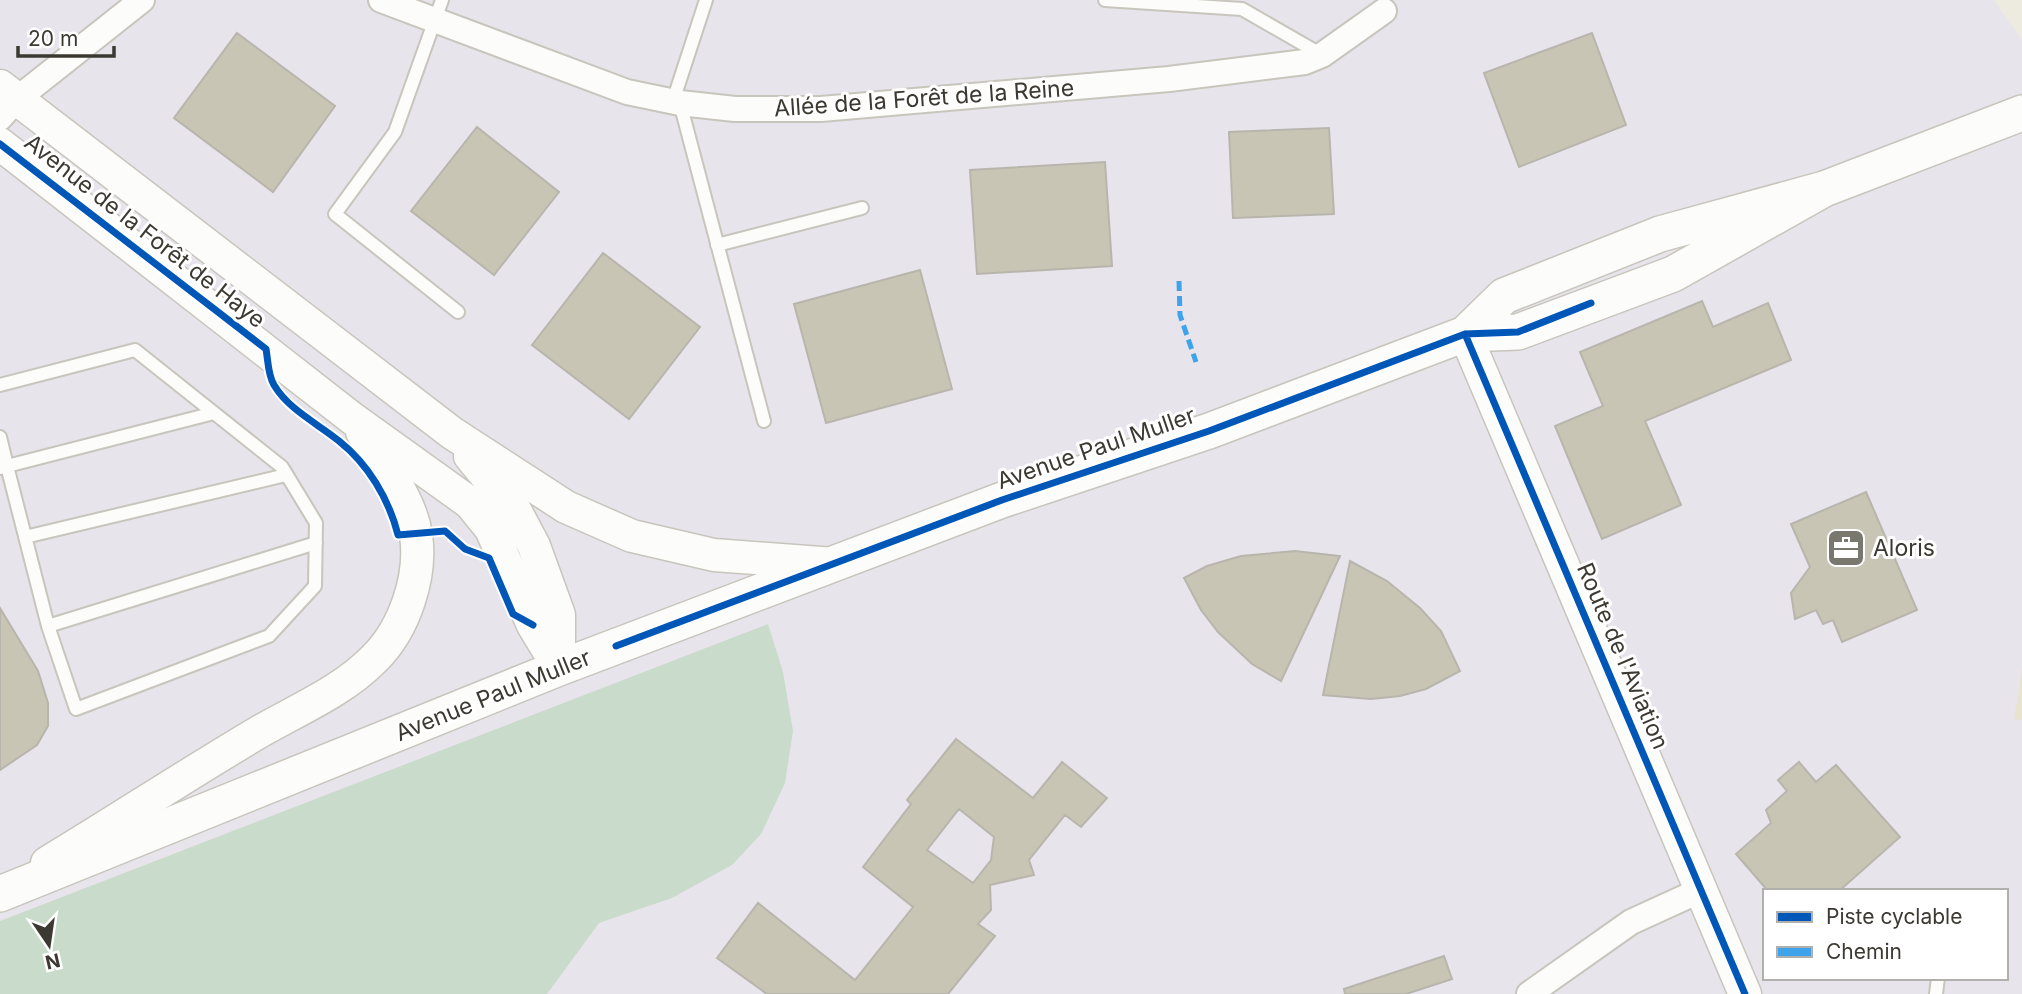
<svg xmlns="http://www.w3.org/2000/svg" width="2022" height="994" font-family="Inter,sans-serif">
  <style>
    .commercial { fill: #e8e4ec; fill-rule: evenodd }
    .built { fill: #e8e3cf }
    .green { fill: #c9dbca }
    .building { fill: #c9c5b5; stroke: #b8b5ac; stroke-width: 2; fill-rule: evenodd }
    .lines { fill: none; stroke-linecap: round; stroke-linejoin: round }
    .service-casing { stroke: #c7c5bc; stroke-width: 16 }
    .minor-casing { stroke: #c7c5bc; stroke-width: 28 }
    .tertiary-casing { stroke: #c7c5bc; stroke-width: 35 }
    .secondary-casing { stroke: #c7c5bc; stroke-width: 38 }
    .service { stroke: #fcfcfa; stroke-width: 12 }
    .minor { stroke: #fcfcfa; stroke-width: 24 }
    .tertiary { stroke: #fcfcfa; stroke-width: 32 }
    .secondary { stroke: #fcfcfa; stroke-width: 35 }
    .quiet { stroke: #3fa3eb; stroke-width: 5; stroke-dasharray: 10 5; stroke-linecap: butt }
    .cycleway-casing { stroke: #fff; stroke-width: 11 }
    .cycleway { stroke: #0057b8; stroke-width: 7 }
    .labels { text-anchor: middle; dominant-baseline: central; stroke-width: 6; stroke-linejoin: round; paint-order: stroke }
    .street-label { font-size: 23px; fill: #3b3931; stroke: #fff }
    .poi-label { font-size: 23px; fill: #3b3931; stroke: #fff; text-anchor: start }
  </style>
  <rect width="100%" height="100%" fill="#edeadf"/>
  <path class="commercial" d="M0 0H1994L2022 40V994H547L599 923 672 898 768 625 0 921ZM1765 891H2006V978H1765Z"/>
  <path class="built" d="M2022 668V720L2014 719Z"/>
  <path class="green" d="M768 624 783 672 793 731 785 783 761 834 732 865 672 898 599 923 547 994H0V921Z"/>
  <path class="building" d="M237 33 335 106 273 192 174 118Z
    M1592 33 1626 125 1519 167 1484 73Z
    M477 127 559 192 494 275 411 211Z
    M1329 128 1334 214 1233 218 1229 132Z
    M1105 162 1112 266 977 274 970 170Z
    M603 253 700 327 629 419 532 345Z
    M920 270 952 389 826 423 794 304Z
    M1702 301 1713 327 1768 303 1791 360 1645 421 1681 505 1602 539 1555 426 1603 406 1580 352Z
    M1866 492 1917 610 1842 642 1833 620 1823 624 1816 610 1795 619 1791 593 1810 567 1791 524Z
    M1295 551 1340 556 1281 681 1252 664 1218 632 1201 610 1184 578 1207 566 1241 556Z
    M1350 561 1387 581 1420 608 1441 631 1460 671 1426 689 1400 696 1371 699 1323 695Z
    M0 608 38 671 48 703V726L37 745 0 770Z
    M956 739 1033 798 1062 762 1107 798 1081 827 1065 815 1029 860 1034 875 990 885 991 910 978 924 995 936 948 994H767L717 958 758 903 855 980 913 907 863 867 911 804 907 800ZM959 809 994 837 991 860 973 883 927 850Z
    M1799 762 1816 782 1836 765 1900 837 1839 891H1768L1736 854 1771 823 1766 810 1787 791 1778 780Z
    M1444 956 1452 979 1406 994H1345L1344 989Z"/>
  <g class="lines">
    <defs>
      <path id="service" d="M442 0 395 132 335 214 458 312
        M1105 0 1242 9 1322 55
        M673 101 706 0
        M680 103 764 421
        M717 245 862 208
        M0 385 135 350 282 467 316 523 315 586 269 636 76 709 48 626 7 466 0 468
        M0 437 7 466 214 413
        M25 537 286 475
        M48 626 316 543
        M1936 994 1938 978"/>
      <path id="minor" d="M381 0 627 92 680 103 735 109H821L1169 79 1305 62 1322 55 1384 11
        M0 118 17 99 142 0
        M1529 994 1631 922 1701 890"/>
      <path id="tertiary" d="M0 86 452 433 566 507 632 536 714 555 834 564
        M0 144 353 419 470 503 491 529 533 625 559 668
        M1465 334 1745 994
        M470 456 516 512 534 546 559 615V668
        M47 863C118 820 188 774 259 732 299 709 343 691 375 658 405 628 422 576 416 535 411 498 381 463 362 432"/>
      <path id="secondary" d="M1465 334 1504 296 1660 234 1824 189 2022 113
        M0 894 559 668 1002 500 1209 431 1465 334 1518 332 1673 274 1824 189"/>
    </defs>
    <use href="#service" class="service-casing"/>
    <use href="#minor" class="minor-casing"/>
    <use href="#tertiary" class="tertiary-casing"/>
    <use href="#secondary" class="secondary-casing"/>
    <use href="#service" class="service"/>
    <use href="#minor" class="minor"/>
    <use href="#tertiary" class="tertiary"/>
    <use href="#secondary" class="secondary"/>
    <path class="quiet" d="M1179 281 1180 315 1196 362"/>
    <defs>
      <path id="cycleway" d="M0 144 266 349C268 360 268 376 274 385 289 410 317 423 339 441 368 464 389 499 398 535L445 531 465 549 489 558 513 614 533 625
        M1465 334 1745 994
        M616 646 1002 500 1209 431 1465 334 1518 332 1591 303"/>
    </defs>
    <use href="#cycleway" class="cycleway-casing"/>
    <use href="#cycleway" class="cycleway"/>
  </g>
  <defs>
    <symbol id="office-square" viewBox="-11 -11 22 22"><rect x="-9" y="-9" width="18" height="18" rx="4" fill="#79776e" stroke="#fff"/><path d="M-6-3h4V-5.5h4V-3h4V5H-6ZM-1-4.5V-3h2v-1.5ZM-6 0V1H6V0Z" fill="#fff"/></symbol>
  </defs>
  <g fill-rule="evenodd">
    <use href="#office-square" x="1824" y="526" width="44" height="44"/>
  </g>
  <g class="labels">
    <g class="street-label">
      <text transform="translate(924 98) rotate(-4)">Allée de la Forêt de la Reine</text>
      <text transform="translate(145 231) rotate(38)">Avenue de la Forêt de Haye</text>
      <text transform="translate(1096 448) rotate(-19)">Avenue Paul Muller</text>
      <text transform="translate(1623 656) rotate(67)">Route de l'Aviation</text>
      <text transform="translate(493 695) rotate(-22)">Avenue Paul Muller</text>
    </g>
    <g class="poi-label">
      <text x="1873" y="548">Aloris</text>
    </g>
  </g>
  <rect x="1763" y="889" width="245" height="91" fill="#ffffff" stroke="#b1b0ad" stroke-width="2"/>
  <rect x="1777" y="912" width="35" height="10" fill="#0057b8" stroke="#b1b0ad" stroke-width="2"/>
  <text x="1826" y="924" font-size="21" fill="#3b3931">Piste cyclable</text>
  <rect x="1777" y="947" width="35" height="10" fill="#3fa3eb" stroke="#b1b0ad" stroke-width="2"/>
  <text x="1826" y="959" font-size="21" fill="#3b3931">Chemin</text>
  <g transform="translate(49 945) rotate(167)" stroke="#ffffff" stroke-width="5" paint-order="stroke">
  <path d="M0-5L12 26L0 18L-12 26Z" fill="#3b3931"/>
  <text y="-10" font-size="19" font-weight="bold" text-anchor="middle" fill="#3b3931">N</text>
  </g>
  <path d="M18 46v10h96v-10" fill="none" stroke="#3b3931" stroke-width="3.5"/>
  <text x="28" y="46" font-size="21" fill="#3b3931" stroke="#ffffff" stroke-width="5" paint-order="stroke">20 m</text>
</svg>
